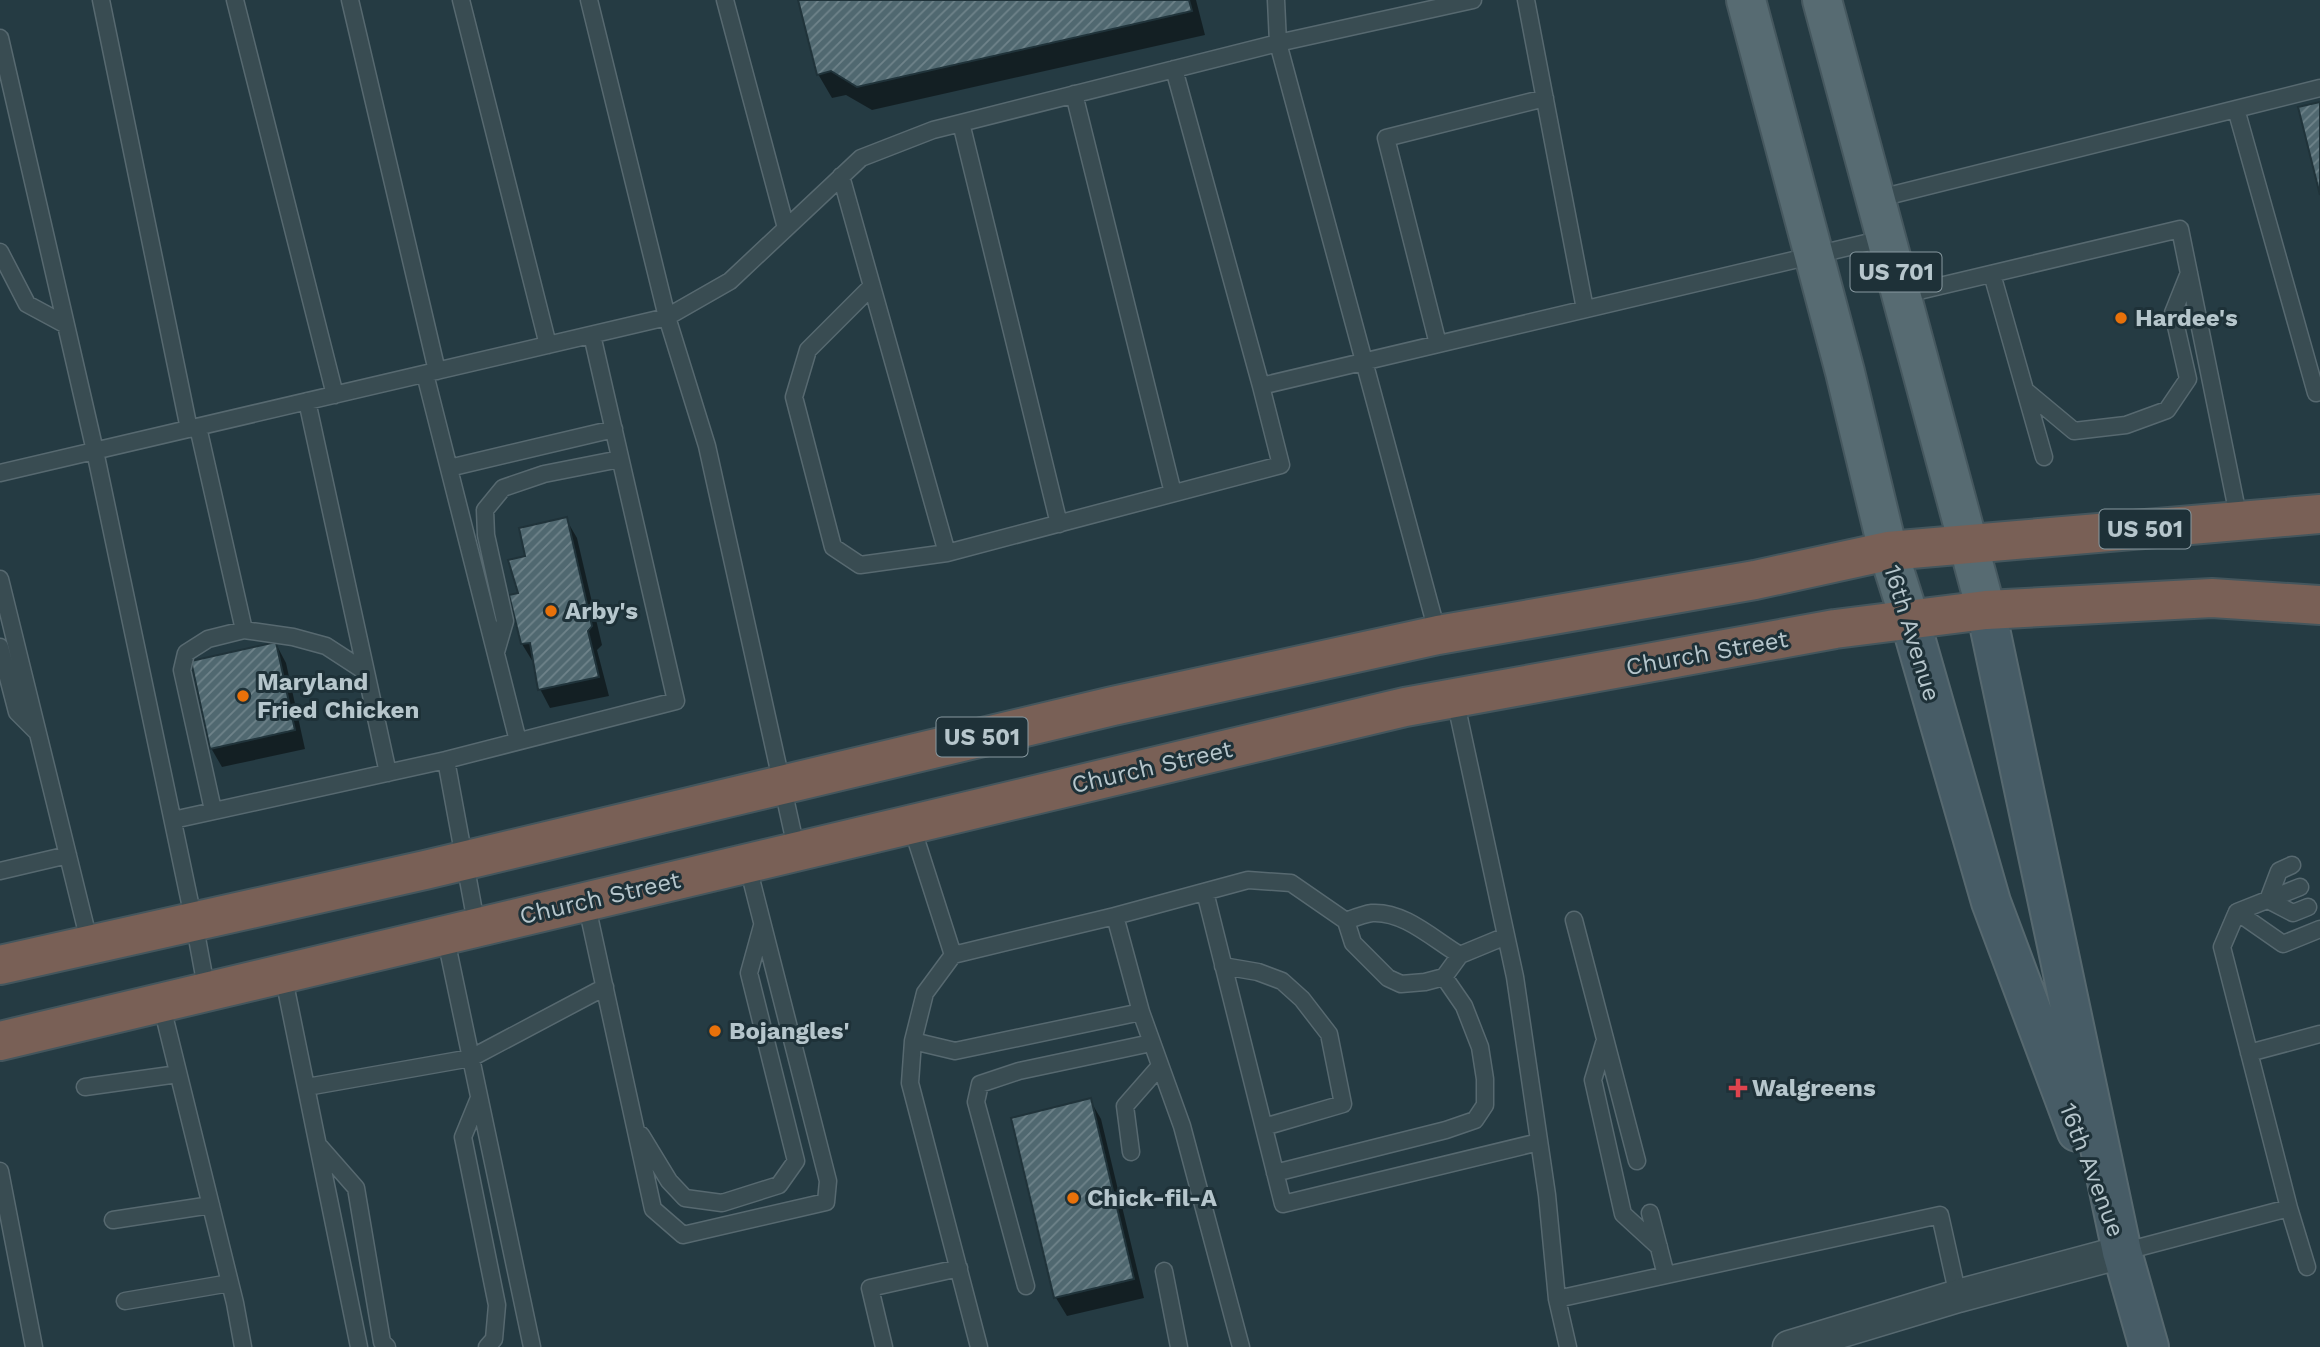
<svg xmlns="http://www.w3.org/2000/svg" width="2320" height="1347" font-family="'Work Sans',sans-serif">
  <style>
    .shadow { fill: #0007 }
    .building { fill: url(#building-hatch); stroke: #20333a; stroke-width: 2 }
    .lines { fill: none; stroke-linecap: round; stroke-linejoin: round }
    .lane-casing { stroke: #576970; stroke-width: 19 }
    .street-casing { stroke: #576970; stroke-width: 35 }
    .secondary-casing { stroke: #576970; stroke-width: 42 }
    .primary-casing { stroke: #46585f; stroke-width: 42 }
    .highway-casing { stroke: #44565d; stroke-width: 42 }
    .lane { stroke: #394c52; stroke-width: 16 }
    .street { stroke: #394c52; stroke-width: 32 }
    .secondary { stroke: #475c66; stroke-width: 38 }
    .primary { stroke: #576b72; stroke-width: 38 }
    .highway { stroke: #796056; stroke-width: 38 }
    .food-dot { fill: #e8710a; stroke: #1e3138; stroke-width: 2.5 }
    .health-dot { fill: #e0444e; stroke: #1e3138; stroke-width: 2.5 }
    .labels { text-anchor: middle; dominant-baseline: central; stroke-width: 6; stroke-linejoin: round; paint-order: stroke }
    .shield { fill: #1e3138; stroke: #8899a0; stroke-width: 2 }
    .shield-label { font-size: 23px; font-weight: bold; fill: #b6c6cc }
    .poi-label { font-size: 24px; font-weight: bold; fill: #b6c6cc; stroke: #1e3138; text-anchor: start }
    .street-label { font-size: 24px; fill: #b6c6cc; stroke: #1e3138 }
  </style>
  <defs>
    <pattern id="building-hatch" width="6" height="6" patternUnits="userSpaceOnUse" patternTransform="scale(1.75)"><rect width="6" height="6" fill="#506870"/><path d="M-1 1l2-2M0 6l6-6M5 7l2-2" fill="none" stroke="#6f838a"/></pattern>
  </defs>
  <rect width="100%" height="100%" fill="#253b43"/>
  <path class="shadow" d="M800 0H1196L1205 35 872 110 846 95 832 98 818 74Z
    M566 519 577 538 602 645 597 650 609 696 550 708 540 689 535 662H533L522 644 520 595 527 557Z
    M276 644 286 663 305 749 222 767 211 748Z
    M1090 1100 1101 1119 1144 1298 1067 1316 1056 1298 1013 1119Z"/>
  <path class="building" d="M798 0H1189L1192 11 857 87 831 71 817 75Z
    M2320 102V195L2298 107Z
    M567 517 592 626 588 631 599 677 538 690 530 643 521 644 509 595 518 593 508 560 525 556 519 528Z
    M276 642 295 730 210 749 191 661Z
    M1091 1098 1134 1279 1054 1298 1011 1118Z"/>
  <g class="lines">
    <defs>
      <path id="lane" d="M101 0 189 429
        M235 0 335 395
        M350 0 437 371
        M461 0 548 345
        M589 0 667 317 707 446 797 852
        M725 0 786 228
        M1276 0 1278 43 1438 635
        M1526 0 1585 309
        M0 38 95 451 194 922 207 992
        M1174 69 1261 386
        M1074 94 1173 493
        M2236 109 2320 88
        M961 123 1059 524
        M841 176 947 553 1281 465 1261 386 1887 238
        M1876 199 2236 109 2316 393 2320 392
        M0 252 27 304 66 325
        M1992 274 2044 457
        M872 286 808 350 794 397 833 547 860 565 947 553
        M1902 295 2180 229 2239 520
        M1438 344 1386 138 1545 98
        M425 374 518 741
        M2026 391 2074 431 2126 425 2167 410 2188 379 2173 313 2189 273
        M307 401 388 773
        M198 427 244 630
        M449 468 614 429
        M0 473 667 317 730 281 861 158 933 130 961 123 1278 43 1473 0
        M0 579 90 945
        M0 647 17 712 36 731
        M496 652 505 621 486 535 485 510 503 488 544 474 620 459
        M1455 699 1515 977 1547 1195 1557 1299 1568 1347
        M446 760 676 701 592 335
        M213 810 182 670 186 653 208 639 244 630 293 637 326 646 366 672
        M173 820 446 760 477 928
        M911 824 953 955 925 993 913 1041 910 1083 979 1347
        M2292 865 2279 871 2268 900 2293 913 2308 907
        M0 871 68 855
        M1205 892 1283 1204 1539 1142
        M586 902 653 1209 683 1235 826 1202 828 1181 747 863
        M2237 912 2283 944 2320 929
        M1115 916 1141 1012 1182 1126 1241 1347
        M1574 920 1637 1161
        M445 935 532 1347
        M953 955 1115 916 1248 880 1291 883 1346 921 1353 943 1388 978 1401 984 1425 982 1444 977 1460 955C1434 940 1405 911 1372 913 1364 914 1354 918 1346 921
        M1460 955 1506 936
        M1223 966 1258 972 1282 981 1302 999 1329 1034 1343 1104 1264 1127
        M283 974 359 1347
        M161 1003 235 1303 243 1347
        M1605 1040 1593 1080 1623 1214 1659 1247
        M913 1041 955 1051 1141 1012
        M2249 1053 2320 1034
        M85 1087 178 1074
        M307 1087 471 1058 605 987
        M479 1098 463 1137 497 1305 494 1339 487 1347
        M641 1135 669 1181 685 1198 722 1203 779 1185 796 1161 749 973 762 926
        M320 1147 356 1188 382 1342 387 1347
        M1131 1152 1125 1106 1160 1066
        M0 1171 34 1347
        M1275 1173 1446 1130 1475 1120 1485 1105V1079L1480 1047 1464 1006 1444 977
        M2289 1208 2307 1267
        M1650 1213 1666 1275
        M113 1220 211 1205
        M2122 1252 2289 1208 2222 947 2237 912 2300 887
        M1164 1271 1179 1347
        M1026 1286 976 1102 980 1084 1019 1071 1151 1043
        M1557 1299 1940 1215 1958 1296
        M125 1301 230 1283
        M884 1347 870 1288 959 1268"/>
      <path id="street" d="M1789 1347 1958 1296 2122 1252"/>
      <path id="secondary" d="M1986 610 2122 1252 2149 1347
        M1910 620 1991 902 2077 1132"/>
      <path id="primary" d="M1746 0 1845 372 1888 551 1910 620
        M1822 0 1986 610"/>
      <path id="highway" d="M0 965 425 870 1113 706 1438 635 1755 580 1888 551 2320 514
        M0 1041 1405 707 1835 629 1986 610 2212 598 2320 605"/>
    </defs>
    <use href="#lane" class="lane-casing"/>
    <use href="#street" class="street-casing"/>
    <use href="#secondary" class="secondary-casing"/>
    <use href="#primary" class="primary-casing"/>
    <use href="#highway" class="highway-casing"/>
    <use href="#lane" class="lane"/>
    <use href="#street" class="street"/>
    <use href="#secondary" class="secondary"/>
    <use href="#primary" class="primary"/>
    <use href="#highway" class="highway"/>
  </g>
  <g class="food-dot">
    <circle cx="2121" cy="318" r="7"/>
    <circle cx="551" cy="611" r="7"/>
    <circle cx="243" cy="696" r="7"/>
    <circle cx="715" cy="1031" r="7"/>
    <circle cx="1073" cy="1198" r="7"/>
  </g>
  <path class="health-dot" d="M1734.5 1077.5h7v7h7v7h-7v7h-7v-7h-7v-7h7z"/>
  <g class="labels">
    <g class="shield">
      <rect x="1850.5" y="252.5" width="91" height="39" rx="5"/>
      <rect x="2099.5" y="509.5" width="91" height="39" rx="5"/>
      <rect x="936.5" y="717.5" width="91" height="39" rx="5"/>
    </g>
    <g class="shield-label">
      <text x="1896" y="272">US 701</text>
      <text x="2145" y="529">US 501</text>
      <text x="982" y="737">US 501</text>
    </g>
    <g class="poi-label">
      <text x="2135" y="318">Hardee's</text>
      <text x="565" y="611">Arby's</text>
      <text x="257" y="682">Maryland<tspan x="257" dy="28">Fried Chicken</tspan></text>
      <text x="729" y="1031">Bojangles'</text>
      <text x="1752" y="1088">Walgreens</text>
      <text x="1087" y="1198">Chick-fil-A</text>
    </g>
    <g class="street-label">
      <text transform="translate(1912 633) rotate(73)">16th Avenue</text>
      <text transform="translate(1707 653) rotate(-10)">Church Street</text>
      <text transform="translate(1152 767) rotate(-13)">Church Street</text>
      <text transform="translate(600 898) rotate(-13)">Church Street</text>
      <text transform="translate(2092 1170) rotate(69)">16th Avenue</text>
    </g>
  </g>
</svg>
